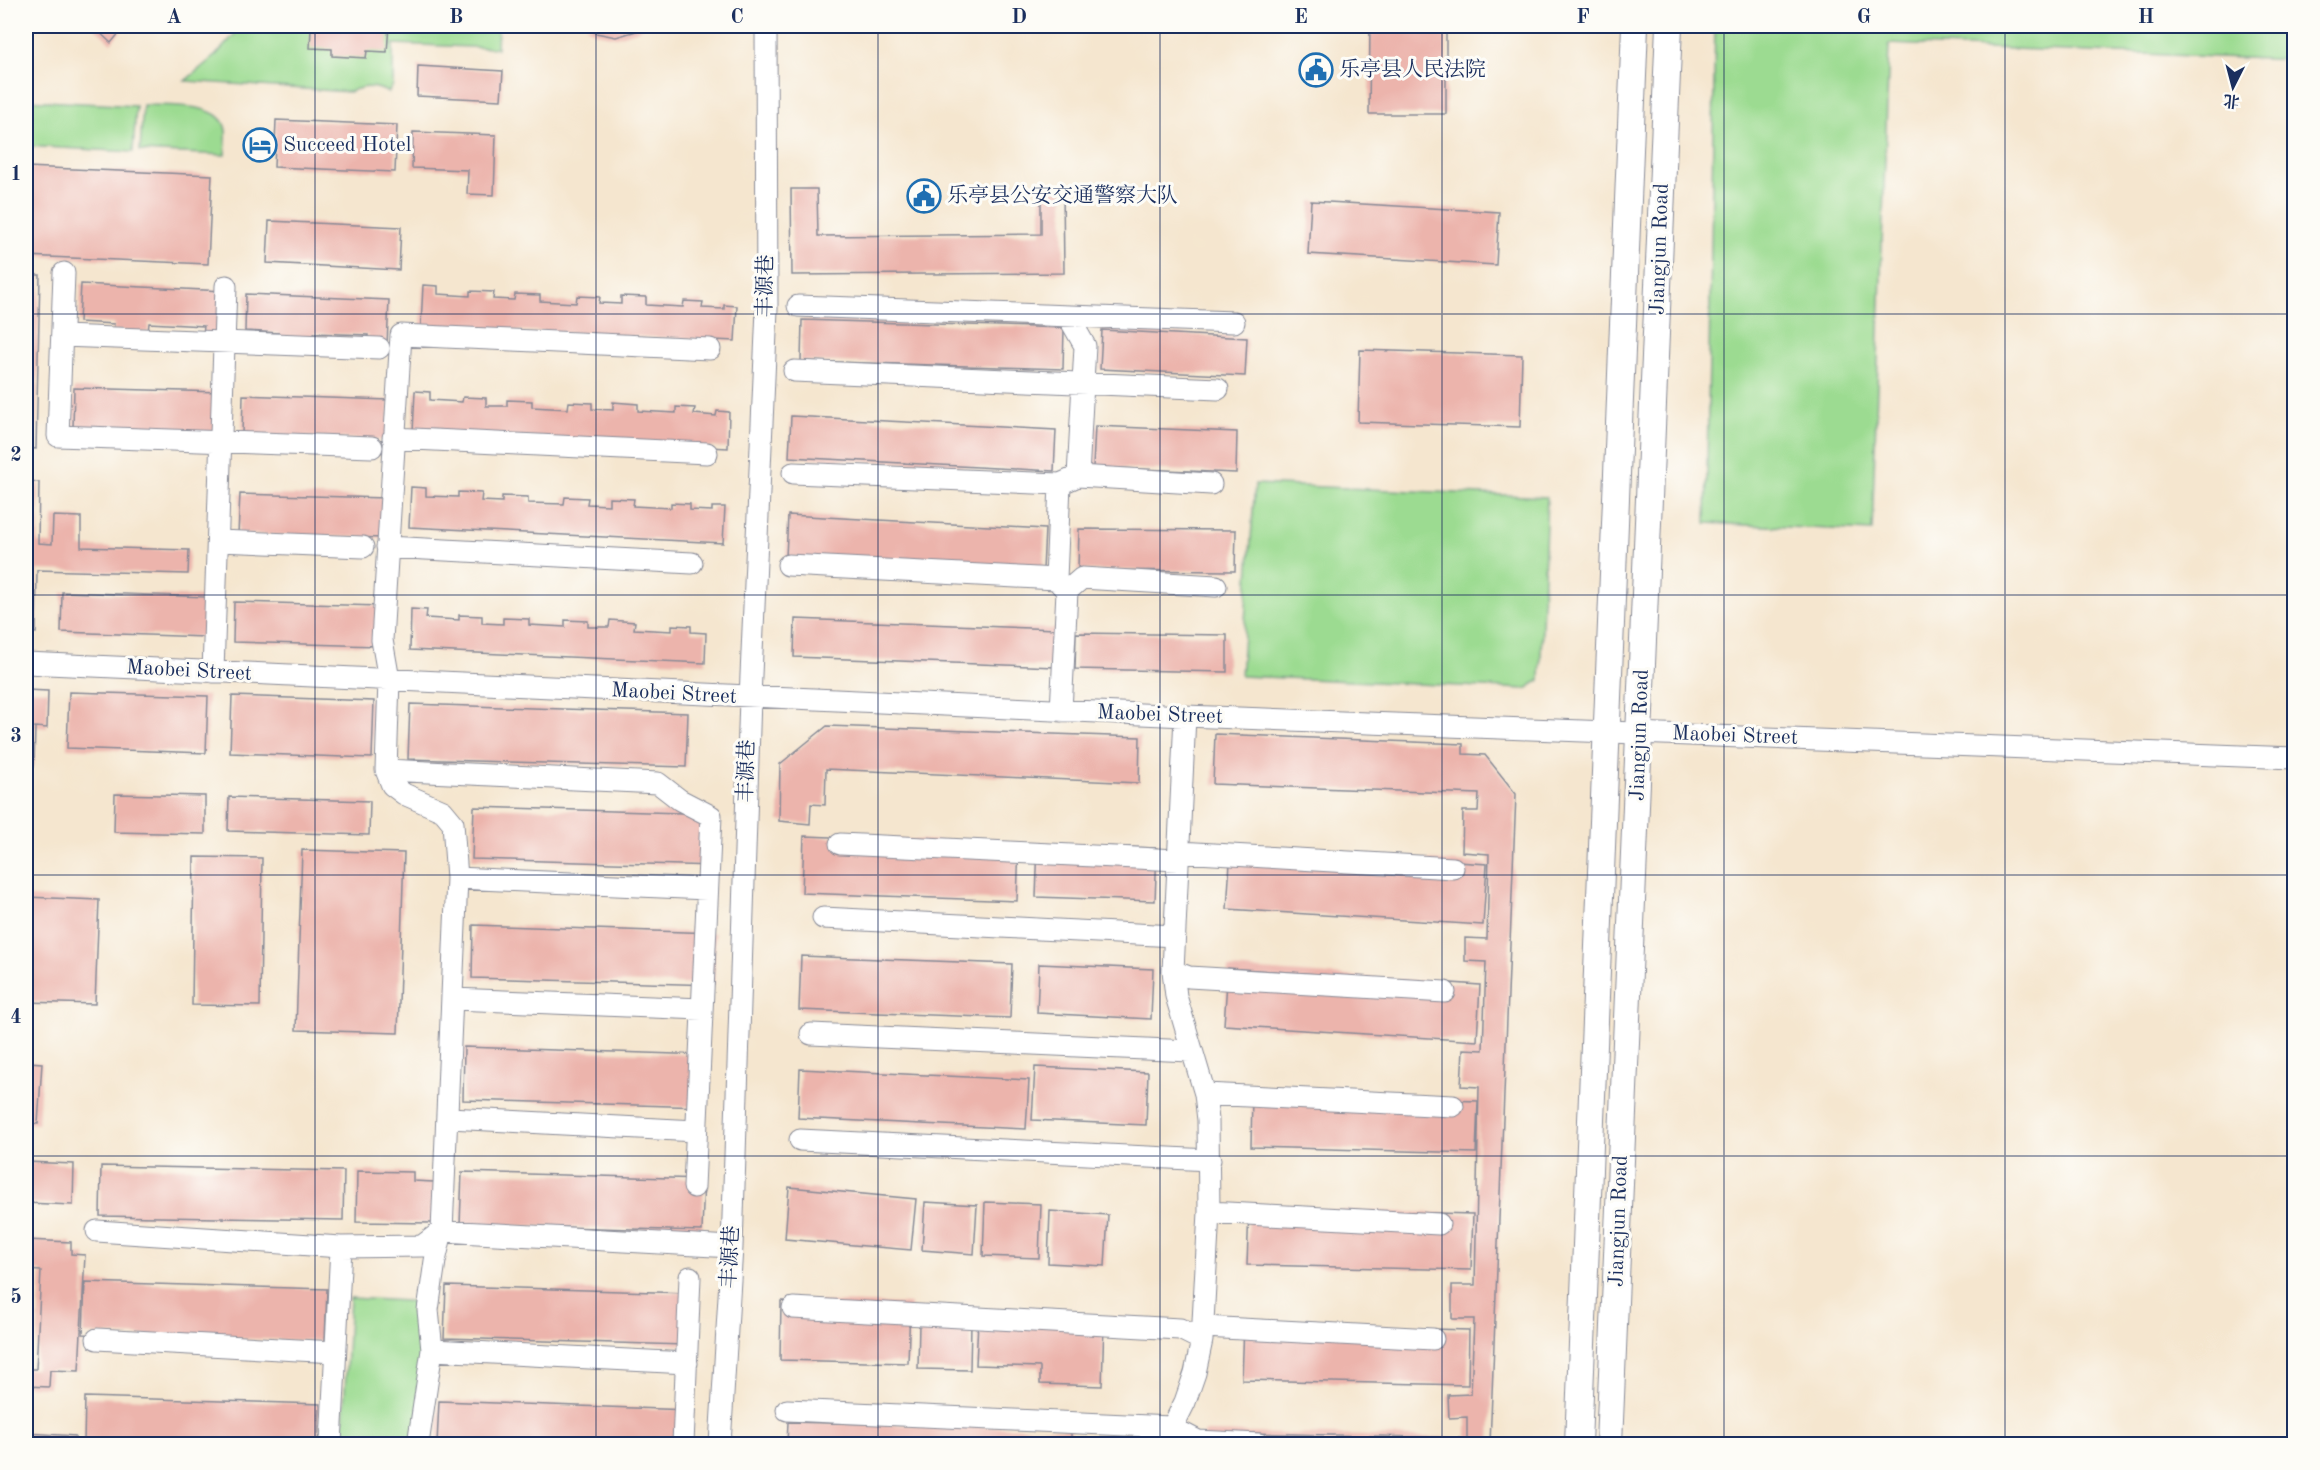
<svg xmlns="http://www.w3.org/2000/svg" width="2320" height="1470" font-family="'Old Standard TT','Noto Serif SC',serif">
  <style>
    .green { fill: #9cdb91; stroke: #5c8578; stroke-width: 1.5 }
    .building { fill: #ecb4ac }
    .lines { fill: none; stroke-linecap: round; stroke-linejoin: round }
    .minor-casing { stroke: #888a96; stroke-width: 23 }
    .major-casing { stroke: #888a96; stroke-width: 28 }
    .minor { stroke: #fff; stroke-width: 21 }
    .major { stroke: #fff; stroke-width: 26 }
    .grid { fill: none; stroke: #1b2f5e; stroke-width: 1.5; stroke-opacity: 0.55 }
    .labels { text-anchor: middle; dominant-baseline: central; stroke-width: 6; stroke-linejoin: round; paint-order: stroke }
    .poi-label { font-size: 21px; fill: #1b2f5e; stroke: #fdfcf7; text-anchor: start }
    .street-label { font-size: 21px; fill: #1b2f5e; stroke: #fdfcf7 }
    .neatline { fill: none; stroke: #1b2f5e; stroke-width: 2 }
    .grid-label { font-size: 20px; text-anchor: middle; font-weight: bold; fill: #1b2f5e }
  </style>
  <rect width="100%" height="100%" fill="#fdfcf7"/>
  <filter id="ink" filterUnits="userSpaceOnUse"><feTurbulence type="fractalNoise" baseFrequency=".0167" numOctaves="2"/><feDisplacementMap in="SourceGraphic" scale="12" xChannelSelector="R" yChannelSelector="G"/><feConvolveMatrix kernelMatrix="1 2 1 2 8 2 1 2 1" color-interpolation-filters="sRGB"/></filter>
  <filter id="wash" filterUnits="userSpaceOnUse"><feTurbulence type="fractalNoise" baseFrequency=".008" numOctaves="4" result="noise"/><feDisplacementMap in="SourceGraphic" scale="24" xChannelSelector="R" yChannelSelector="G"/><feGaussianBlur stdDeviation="1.35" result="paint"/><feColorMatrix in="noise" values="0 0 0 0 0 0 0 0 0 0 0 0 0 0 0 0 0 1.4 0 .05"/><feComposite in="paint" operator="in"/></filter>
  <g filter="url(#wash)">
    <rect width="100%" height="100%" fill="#f5e6cf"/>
    <path class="green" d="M242 26H498L497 48 393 44V85L388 93C377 85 361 86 350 92L185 81 216 55Z
      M1715 26H2294V60L1889 44 1872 531 1706 523Z
      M26 100 136 106 133 152 26 146Z
      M143 105C166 106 223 101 226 131 227 139 225 148 225 155L140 151Z
      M1255 484 1547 497 1540 680 1526 689 1241 676Z
      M350 1298 425 1302 418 1444H342Z"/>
    <g id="blocks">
      <path class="building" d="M93 26H125L111 43Z
        M315 26H389L387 52 367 51 366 58 332 56V49L310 48 311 29 315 30Z
        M585 26H644L636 31 616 37 596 33Z
        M1370 26H1446V114H1369Z
        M418 66 503 71 501 100 417 96Z
        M276 120 397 125 395 172 274 167Z
        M413 132 496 135 494 195 467 194 468 170 412 168Z
        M26 167 212 175 208 264 26 256Z
        M791 189H817L818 236 1041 234V189H1063L1064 273 792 275Z
        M1311 201 1499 212 1496 265 1308 254Z
        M269 221 401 227 399 270 267 263Z
        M26 275H40L36 449 26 448Z
        M81 284 224 291 222 335H203L204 326 149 323 148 332 113 331 114 324 79 322Z
        M423 285 438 286V294L470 296V291L494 292 493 299 514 300 515 294 540 295V301L576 303 577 296 600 297 599 303 621 304V296L646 297V305L683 307 684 301 703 302 702 308 724 309V305L737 306 735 341 421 326Z
        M246 294 389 300 387 345 368 344V335L314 333 313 341 279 340V333L245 331Z
        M802 320 1064 328 1063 369 801 361Z
        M1102 330 1247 338 1245 376 1100 369Z
        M1360 350 1522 355 1520 427 1358 422Z
        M74 388 220 392 219 433 73 428Z
        M415 391 430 392V400L462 402 463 397 486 398V406H507V400L532 401V407L568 409 569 402 592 403V409L613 410V402L638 404V411L676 413V407L695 408 694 414 716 416 717 411 729 412 728 448 413 432Z
        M243 395 389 400 388 440 242 435Z
        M791 416 1056 430 1054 471 789 457Z
        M1095 426 1237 432 1236 473 1093 467Z
        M26 481 39 482 38 543 52 544 53 516 81 517V547L189 550 188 574 37 570 36 633 26 632Z
        M411 487 426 488V496L458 497V492L482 493 481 501 502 502V496L528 497V503L564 504 565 497 588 498 587 504 609 505V498L634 499 633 506 671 508V503L690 504V510L712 511V507H725L723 543 409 527Z
        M240 494 385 498 384 538 238 534Z
        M788 515 1045 529 1043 570 786 557Z
        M1079 529 1236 530 1235 571 1078 570Z
        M62 592 208 597 206 637 61 632Z
        M234 602 380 606 379 646 233 642Z
        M411 609 427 610 426 618 459 620V615L482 616V623L503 624V618L529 619V625L565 627V620L588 621V627H609L610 620 635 622 634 629 672 631V625L691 626V632L706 633 705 663 410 650Z
        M795 619 1056 629 1055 667 794 657Z
        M1076 633 1227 635V672L1075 669Z
        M26 690 48 691 47 728 35 727 34 766H26Z
        M69 692 208 696 206 753 67 748Z
        M232 696 374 701 372 758 230 753Z
        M410 704 688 713 686 767 408 759Z
        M827 726 1140 737 1139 783 826 769 825 805 811 804 810 824 779 821 780 764Z
        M1215 734 1463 744V754L1485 755 1516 794 1490 1444H1467V1417L1449 1418 1448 1395 1471 1394 1474 1319H1452V1285H1475L1479 1087 1461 1086 1463 1049 1483 1050 1486 962 1465 961V938L1487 939 1489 854 1462 852 1463 811H1478L1479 794 1213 784Z
        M115 794 205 796V834L114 832Z
        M229 797 370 801 369 835 228 831Z
        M474 807 716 814 715 866 472 859Z
        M804 836 1019 844 1017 901 802 893Z
        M1038 844 1157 848 1155 901 1036 897Z
        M1231 847 1487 864 1483 925 1227 909Z
        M302 850 404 853 398 1033 296 1030Z
        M194 857 262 858 260 1006 192 1005Z
        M26 897 99 900 95 1004 26 1002Z
        M473 925 715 933 714 985 472 978Z
        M801 956 1012 964 1010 1018 799 1010Z
        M1039 964 1153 969 1151 1019 1037 1013Z
        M1228 968 1480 985 1477 1041 1224 1025Z
        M464 1047 706 1055 704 1107 463 1100Z
        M29 1052V1062L42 1063 38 1124 26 1123V1053Z
        M1035 1067 1148 1072 1146 1125 1032 1120Z
        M800 1069 1029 1080 1026 1129 798 1118Z
        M1252 1095 1478 1101 1476 1153 1251 1147Z
        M26 1162 74 1164 73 1205 26 1203Z
        M101 1166 344 1171 343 1220 100 1216Z
        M357 1171 413 1172V1181L434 1182 433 1223 356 1222Z
        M462 1172 704 1179 702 1231 460 1224Z
        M789 1187 916 1199 911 1250 785 1239Z
        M925 1202 977 1205 974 1254 922 1250Z
        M985 1202 1041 1204 1039 1258 983 1256Z
        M1249 1208 1473 1214 1471 1270 1247 1265Z
        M1050 1211 1108 1215 1105 1266 1048 1263Z
        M26 1240 71 1242V1254L85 1255 79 1371 50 1370 49 1387 26 1386V1369H36L41 1271 26 1270Z
        M85 1282 327 1289 325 1341 83 1334Z
        M446 1286 688 1293 686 1345 444 1338Z
        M781 1301 910 1304 908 1363 780 1360Z
        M978 1320 1104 1323 1102 1386 1040 1384V1367L976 1365Z
        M919 1323 971 1324 970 1370 918 1369Z
        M1244 1324 1469 1330 1468 1385 1242 1380Z
        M85 1397 320 1404 318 1444H84Z
        M439 1401 689 1410 687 1444H437Z
        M788 1422 1071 1429V1444H787Z
        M1204 1432 1459 1438 1458 1444H1204Z
        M26 1433 75 1436V1444H26Z
        M1080 1441 1129 1443V1444H1080Z"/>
    </g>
  </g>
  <g filter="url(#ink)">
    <use href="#blocks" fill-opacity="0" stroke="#888a96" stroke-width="1.5"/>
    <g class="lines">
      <defs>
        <path id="minor" d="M64 273 58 436 372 447
          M798 306 1234 322
          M1068 316 1085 346 1078 476 1211 484
          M62 336 379 348
          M794 371 1218 389
          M393 438 707 453
          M793 473 1060 484 1078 476
          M1060 484 1056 579 1067 591 1061 711
          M218 541 363 547
          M387 547 692 563
          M788 565 1056 579
          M1067 591 1082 578 1216 586
          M26 663 1185 716 2294 758
          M213 672 226 286
          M386 770 658 783 680 800 711 816 694 1187
          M840 844 1178 860
          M1179 852 1453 868
          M457 878 707 889
          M823 918 1175 936
          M1173 971 1189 977 1445 992
          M453 999 702 1009
          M811 1034 1190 1051
          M1205 1094 1453 1106
          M449 1118 696 1131
          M800 1140 1210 1160
          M1209 1212 1439 1224
          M97 1231 341 1247
          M793 1308 1180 1329 1202 1340
          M1204 1327 1433 1339
          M97 1339 335 1352
          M432 1350 687 1363
          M787 1410 1171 1427 1198 1441 1259 1444
          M331 1444 341 1247 422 1246 442 1231 732 1247
          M418 1444 432 1350 428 1310 435 1261 442 1231 457 878 453 823 443 811 404 794 392 785 386 770 389 680 382 640 401 335 710 349
          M683 1444 690 1277
          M720 1444 732 1247 750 698 767 309 766 26
          M1164 1444 1185 1402 1195 1373 1202 1340 1209 1212 1208 1120 1205 1094 1176 996 1173 971 1185 716"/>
        <path id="major" d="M1578 1444 1635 26
          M1609 1444 1669 26"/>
      </defs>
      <use href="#minor" class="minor-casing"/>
      <use href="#major" class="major-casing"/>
      <use href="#minor" class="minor"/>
      <use href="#major" class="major"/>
    </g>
  </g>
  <path class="grid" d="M315 26V1444M596 26V1444M878 26V1444M1160 26V1444M1442 26V1444M1724 26V1444M2005 26V1444M26 314H2294M26 595H2294M26 875H2294M26 1156H2294"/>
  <defs>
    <symbol id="civic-ring" viewBox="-11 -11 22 22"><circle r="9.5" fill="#fdfcf7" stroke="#1f6fb2" stroke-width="1.5"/><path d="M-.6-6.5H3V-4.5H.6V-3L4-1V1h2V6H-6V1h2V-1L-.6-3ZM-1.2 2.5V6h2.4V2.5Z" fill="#1f6fb2"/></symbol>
    <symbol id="hotel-ring" viewBox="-11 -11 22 22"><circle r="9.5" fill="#fdfcf7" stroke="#1f6fb2" stroke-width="1.5"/><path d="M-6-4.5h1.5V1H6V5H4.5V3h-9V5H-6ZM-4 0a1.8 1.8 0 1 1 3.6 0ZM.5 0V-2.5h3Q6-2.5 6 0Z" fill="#1f6fb2"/></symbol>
  </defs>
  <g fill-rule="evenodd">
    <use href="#civic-ring" x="1297" y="51" width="38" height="38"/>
    <use href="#hotel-ring" x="241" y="126" width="38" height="38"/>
    <use href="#civic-ring" x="905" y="177" width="38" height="38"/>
  </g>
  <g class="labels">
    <g class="poi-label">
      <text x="1339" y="70">乐亭县人民法院</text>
      <text x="283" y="145">Succeed Hotel</text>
      <text x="947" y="196">乐亭县公安交通警察大队</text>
    </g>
    <g class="street-label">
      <text transform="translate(1660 249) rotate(-88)">Jiangjun Road</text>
      <text transform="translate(766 286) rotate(-89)">丰源巷</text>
      <text transform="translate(189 671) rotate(3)">Maobei Street</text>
      <text transform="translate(674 694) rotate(3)">Maobei Street</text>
      <text transform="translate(1160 715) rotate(2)">Maobei Street</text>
      <text transform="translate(1640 735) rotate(-88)">Jiangjun Road</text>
      <text transform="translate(1735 736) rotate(2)">Maobei Street</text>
      <text transform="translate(747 771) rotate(-88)">丰源巷</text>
      <text transform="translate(1619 1221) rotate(-88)">Jiangjun Road</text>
      <text transform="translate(731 1257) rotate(-87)">丰源巷</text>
    </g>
  </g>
  <rect width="2320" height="1470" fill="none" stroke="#fdfcf7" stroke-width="66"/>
  <g transform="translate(2233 87) rotate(186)" stroke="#fdfcf7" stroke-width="4.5" paint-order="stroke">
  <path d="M0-4.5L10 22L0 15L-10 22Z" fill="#1b2f5e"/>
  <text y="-9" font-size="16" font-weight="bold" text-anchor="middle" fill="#1b2f5e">北</text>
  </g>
  <rect x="33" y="33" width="2254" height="1404" class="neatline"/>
  <g class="grid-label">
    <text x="174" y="23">A</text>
    <text x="456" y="23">B</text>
    <text x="737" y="23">C</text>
    <text x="1019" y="23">D</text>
    <text x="1301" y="23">E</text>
    <text x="1583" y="23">F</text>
    <text x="1864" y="23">G</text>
    <text x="2146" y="23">H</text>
    <text x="16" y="180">1</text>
    <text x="16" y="461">2</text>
    <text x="16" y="742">3</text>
    <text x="16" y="1023">4</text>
    <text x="16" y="1303">5</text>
  </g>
</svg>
